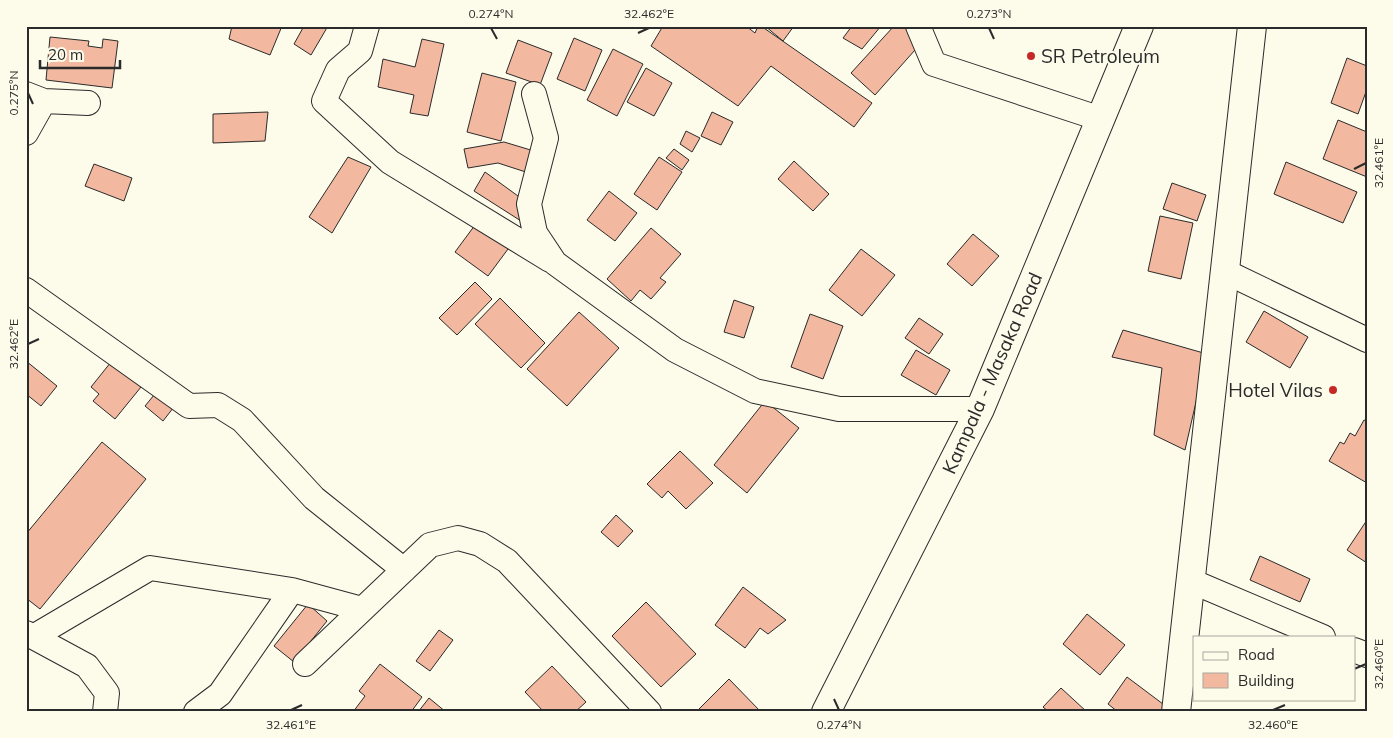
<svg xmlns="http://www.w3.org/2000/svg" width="1393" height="738" font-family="Mulish,sans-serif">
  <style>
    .building { fill: #f2b8a0; stroke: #2b2b2b }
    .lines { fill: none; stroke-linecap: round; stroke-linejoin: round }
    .street-casing { stroke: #2b2b2b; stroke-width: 26 }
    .secondary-casing { stroke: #2b2b2b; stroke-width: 30 }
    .primary-casing { stroke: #2b2b2b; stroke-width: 30 }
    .street { stroke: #fdfbea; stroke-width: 24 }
    .secondary { stroke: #fdfbea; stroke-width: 28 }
    .primary { stroke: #fdfbea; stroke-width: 28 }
    .ticks { fill: none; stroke: #2b2b2b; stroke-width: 2 }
    .poi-dot { fill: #c62828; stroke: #fdfbea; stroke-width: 2 }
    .labels { text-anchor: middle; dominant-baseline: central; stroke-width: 4; stroke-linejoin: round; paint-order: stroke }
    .poi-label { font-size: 19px; fill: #2b2b2b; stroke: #fdfbea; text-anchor: start }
    .street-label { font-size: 19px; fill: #2b2b2b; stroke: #fdfbea }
    .neatline { fill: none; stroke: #2b2b2b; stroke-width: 2 }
    .ticks-label { font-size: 12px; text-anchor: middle; fill: #2b2b2b }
  </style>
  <rect width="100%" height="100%" fill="#fdfbea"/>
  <path class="building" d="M232 26H282L270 55 229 39Z
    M304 26H328L311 55 294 44Z
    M663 26H746L755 33 758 26H761L872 103 854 127 771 66 738 106 651 46Z
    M765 26H794L783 41Z
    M852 26H881L862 49 843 38Z
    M894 26H907L923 41 875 95 851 73Z
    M50 37 89 41 88 46 102 48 103 39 118 41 112 88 46 80Z
    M574 38 602 50 585 91 557 79Z
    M422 39 444 44 428 116 410 113 414 95 378 87 383 59 415 67Z
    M518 40 552 53 540 85 506 73Z
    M613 49 643 64 617 116 587 100Z
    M1347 58 1367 66V89L1358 114 1331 103Z
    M646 68 672 83 654 116 627 102Z
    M482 73 516 82 501 141 467 132Z
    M268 112 265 141 213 143V114Z
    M712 112 733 122 721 145 701 136Z
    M1338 120 1367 132V177L1323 159Z
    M686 131 700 138 692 152 680 144Z
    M504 142 544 154 535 175 498 163 468 168 464 149Z
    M674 149 689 160 682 170 666 158Z
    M348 157 371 167 332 233 309 217Z
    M659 157 682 172 657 210 634 194Z
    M794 161 829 194 813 211 778 179Z
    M1286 162 1357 192 1343 223 1274 194Z
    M94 164 132 178 124 201 85 186Z
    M485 172 529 204 521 221 474 191Z
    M1172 183 1206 195 1197 221 1163 209Z
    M609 191 637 213 615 241 587 220Z
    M1160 216 1193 223 1181 279 1148 271Z
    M478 221 511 245 488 276 455 252Z
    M651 228 681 254 660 278 666 282 651 299 640 290 631 301 607 279Z
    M973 234 999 256 972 286 947 264Z
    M861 249 895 275 862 316 829 290Z
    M475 282 492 299 457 335 439 318Z
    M500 298 545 343 521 368 475 324Z
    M734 300 754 307 744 338 724 332Z
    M1264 311 1308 337 1290 368 1246 342Z
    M579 312 619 348 567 406 527 369Z
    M810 314 843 326 823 379 791 367Z
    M919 318 943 334 929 354 905 338Z
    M1123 330 1207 354 1185 450 1154 435 1162 368 1112 357Z
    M916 350 950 370 936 395 901 375Z
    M115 357 125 373 141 387 115 419 93 401 99 394 91 387Z
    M26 361 57 386 41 406 26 394Z
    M159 389 177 403 163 421 145 406Z
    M765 401 799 428 747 493 714 465Z
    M1364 420 1367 421V483L1329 461 1340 442 1344 444 1350 433 1355 436Z
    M102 442 146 479 40 609 26 598V534Z
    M680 451 713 483 686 509 668 491 662 498 647 484Z
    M616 515 633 531 618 547 601 532Z
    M1367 520V563L1347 550Z
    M1260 556 1310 579 1300 602 1250 580Z
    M743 587 786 620 768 634 760 628 745 648 715 625Z
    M646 602 696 654 661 687 612 636Z
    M308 604 327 621 294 662 274 646Z
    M1087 614 1125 645 1100 675 1063 644Z
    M439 630 453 640 430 671 416 661Z
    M380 664 422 697 411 712H353L365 696 359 691Z
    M552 666 586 702 575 712H544L525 692Z
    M1127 677 1167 707 1164 712H1118L1108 704Z
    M729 679 761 712H696Z
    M1061 688 1087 712H1049L1043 707Z
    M429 698 446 712H418Z"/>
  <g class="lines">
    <defs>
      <path id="street" d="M367 26 360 51 338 70 324 101 390 162 550 260
        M918 26 934 64 1101 119
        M26 94 44 101 88 103
        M534 94 546 138 529 204 535 233 555 263 675 350 755 391 839 409H980
        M26 133 44 101
        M1226 272 1367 340
        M26 290 189 406 218 405 242 420 314 498 404 570
        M1191 581 1323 637
        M26 633 87 666 107 693 105 712
        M33 637 150 568 292 590
        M1354 650 1367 655
        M305 664 430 545 458 538 480 544 507 561 649 712
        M196 712 220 694 292 590 362 609"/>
      <path id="secondary" d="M1176 712 1252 26"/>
      <path id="primary" d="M826 712 980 409 1139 26"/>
    </defs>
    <use href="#street" class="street-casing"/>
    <use href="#secondary" class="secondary-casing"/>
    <use href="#primary" class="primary-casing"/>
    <use href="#street" class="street"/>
    <use href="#secondary" class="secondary"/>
    <use href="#primary" class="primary"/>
  </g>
  <path class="ticks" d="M491 28 497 39M989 28 994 39M638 33 649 28M28 93 33 104M1354 169 1366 163M28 344 39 339M1354 669 1366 664M834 699 839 710M291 710 302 705M1273 710 1285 705"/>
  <g class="poi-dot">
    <circle cx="1031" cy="56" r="5"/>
    <circle cx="1333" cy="390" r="5"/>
  </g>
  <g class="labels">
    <g class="poi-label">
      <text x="1041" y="56">SR Petroleum</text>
      <text x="1323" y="390" text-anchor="end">Hotel Vilas</text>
    </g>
    <g class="street-label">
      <text transform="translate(992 373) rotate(-66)">Kampala - Masaka Road</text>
    </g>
  </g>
  <rect width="1393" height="738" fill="none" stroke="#fdfbea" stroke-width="55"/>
  <rect x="1193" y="636" width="162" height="65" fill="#fdfbea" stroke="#a9a89e"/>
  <rect x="1203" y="652" width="25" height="8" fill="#fdfbea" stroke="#a9a89e"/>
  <text x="1238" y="660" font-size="15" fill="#2b2b2b">Road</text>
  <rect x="1203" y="673" width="25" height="15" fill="#f2b8a0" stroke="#a9a89e"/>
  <text x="1238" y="686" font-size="15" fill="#2b2b2b">Building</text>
  <path d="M40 60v8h80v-8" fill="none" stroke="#2b2b2b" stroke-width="2.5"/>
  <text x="48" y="60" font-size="15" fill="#2b2b2b" stroke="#fdfbea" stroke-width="4" paint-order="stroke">20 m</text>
  <rect x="28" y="28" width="1338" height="682" class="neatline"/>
  <g class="ticks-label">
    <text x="491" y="18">0.274°N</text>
    <text x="649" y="18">32.462°E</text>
    <text x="989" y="18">0.273°N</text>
    <text transform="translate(14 93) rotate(-90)" y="4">0.275°N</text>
    <text transform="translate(1379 163) rotate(-90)" y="4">32.461°E</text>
    <text transform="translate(14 344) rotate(-90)" y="4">32.462°E</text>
    <text transform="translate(1379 664) rotate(-90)" y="4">32.460°E</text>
    <text x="291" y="729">32.461°E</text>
    <text x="839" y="729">0.274°N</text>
    <text x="1273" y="729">32.460°E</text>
  </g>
</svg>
